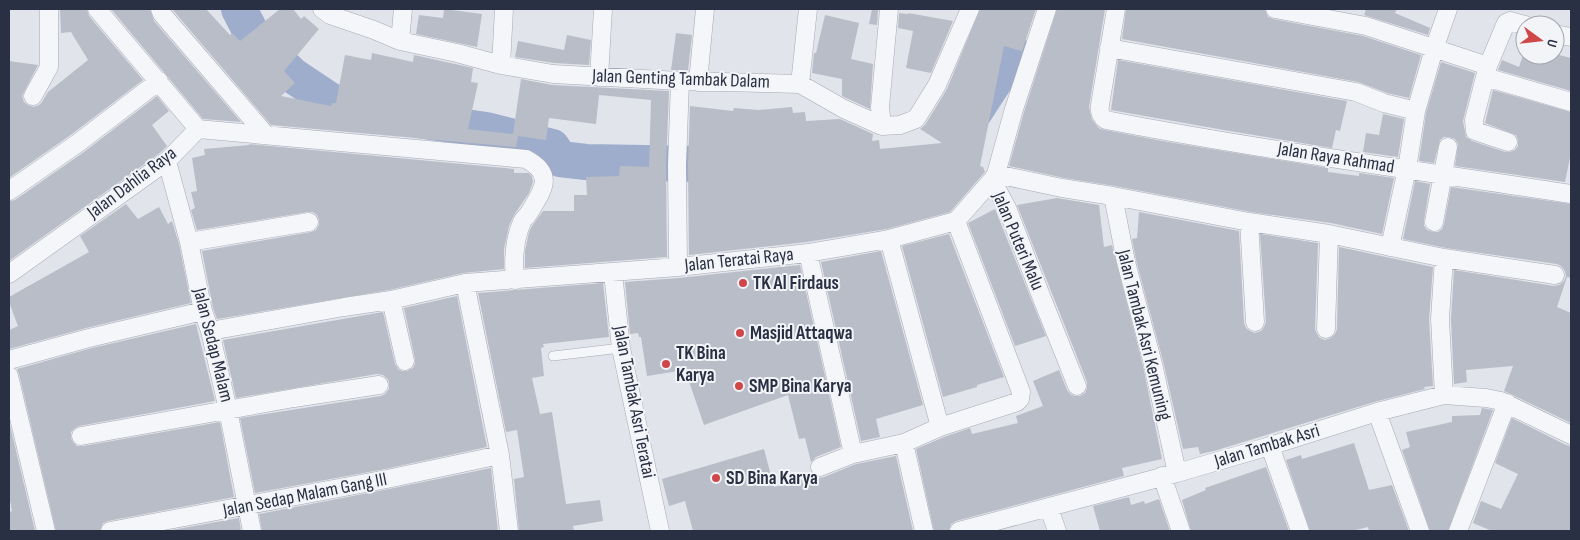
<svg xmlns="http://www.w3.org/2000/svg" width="1580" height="540" font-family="'Sofia Sans Condensed',sans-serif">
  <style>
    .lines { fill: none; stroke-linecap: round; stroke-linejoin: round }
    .river { stroke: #9dadcb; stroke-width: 36 }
    .building { fill: #b9bdc8 }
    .lane-casing { stroke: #a7aab5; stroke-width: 10 }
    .street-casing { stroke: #a7aab5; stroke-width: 19 }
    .lane { stroke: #f5f6f9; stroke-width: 9 }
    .street { stroke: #f5f6f9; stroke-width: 18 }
    .poi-dot { fill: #d0474a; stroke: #f2f4f8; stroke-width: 2 }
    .labels { text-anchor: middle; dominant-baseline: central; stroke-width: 4; stroke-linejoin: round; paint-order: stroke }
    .street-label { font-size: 19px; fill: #2a3043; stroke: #f2f4f8 }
    .poi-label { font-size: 19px; font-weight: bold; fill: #2a3043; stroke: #f2f4f8; text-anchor: start }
  </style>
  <rect width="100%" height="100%" fill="#e2e4eb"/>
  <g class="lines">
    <path class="river" d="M239 9 253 36 292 75 331 101 397 117 486 130 552 147 560 159 586 162 705 164 737 173
      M972 116 998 76 1008 46V9"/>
  </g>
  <path class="building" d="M60 9H87L89 16 143 80 72 134 9 178V61L38 65 22 96 24 102 28 105 34 107 39 105 42 102 48 92 88 60 71 32 61 33Z
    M111 9H150L154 21 241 122 203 119Z
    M172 9H206L230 35 232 33 240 41 280 9H293L301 19 304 16 319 29 284 71 295 83 281 96 331 106 332 103H336L345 55 371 60 372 53 413 62 414 55 473 68 471 82 478 83 468 129 513 134 521 79 552 85 669 91 666 165 667 257 525 268V251L529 232 532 226 543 211H574V195H587L586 177 619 176 620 166 649 167 651 100 599 95 596 124 549 118 546 140 518 136 516 147 271 125Z
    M444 9 482 14 477 47 416 34 419 15 443 18Z
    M872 9 878 10 877 25 869 24Z
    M980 9H1036L1022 51 1004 46 980 166 983 167 985 172 950 212 887 229 807 242 689 255 688 165 690 106 733 111 734 108 759 110 792 107 793 113 805 112 806 121 840 119 873 134 872 141 879 140 880 149 942 143 920 129 925 125 947 89Z
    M1057 9H1105L1089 107 1092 120 1100 129 1162 141 1328 168V172L1359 176V173L1394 178 1382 234 1331 223 1251 212 1115 186 1064 178 1009 166 1024 112Z
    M1126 9H1265L1268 17 1273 19 1363 36 1421 55 1409 98 1387 93 1358 82 1122 39Z
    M1366 9H1397L1395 13 1430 28 1428 35 1364 15Z
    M899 13 908 14V13L953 21 931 73 906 68 913 31 898 28Z
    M825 15 859 23 851 59 873 64 870 109 842 96V79L812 73 814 53H816Z
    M676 33 692 35 688 71 671 70Z
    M567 35 591 40 589 65 554 63 515 57 518 41 564 50Z
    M1523 55H1559L1571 58V91L1498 70 1502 60 1519 67Z
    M1118 60 1347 101 1340 131 1336 130 1332 148 1224 130 1111 110Z
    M1441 62 1475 73 1463 121 1466 137 1472 141 1505 152H1510L1515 150 1518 146V140L1516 135 1485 123 1493 90 1571 112V153L1565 182 1455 166 1458 144 1455 139 1449 137H1444L1440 140 1434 163 1419 161 1426 113Z
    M157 96 169 111 152 125 167 146 160 153 9 261V201L15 200 84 152Z
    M1383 114 1404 119 1398 157 1363 152 1366 133 1379 135Z
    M248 144 514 169V173H529L532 177 533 182 529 193 514 215 509 226 504 249V269L463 273 389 290 217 319 213 308 202 251 311 232 316 230 319 225V220L317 215 313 212H308L197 230 191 210 195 208 191 192 197 191 192 158 205 155 204 149 250 145Z
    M1415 181 1430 184 1424 221V226L1427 230 1433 232H1438L1442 229 1444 224 1451 187 1571 204V278L1567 277 1557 307 1571 313V423L1504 391 1513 366 1466 370 1467 382 1454 384 1451 319 1454 270 1554 286 1559 285 1564 281 1566 276 1565 271 1561 266 1557 264 1446 248 1403 239Z
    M1057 198 1099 205 1104 247 1112 245 1143 366 1162 459 1122 468 1124 476 956 521 951 524 949 531H934L916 449 944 437 970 428 972 434 1018 423 1016 416 1043 406 1033 381 1059 370 1067 390 1071 395 1075 396H1080L1085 393 1087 388V382L1017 205Z
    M126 204 138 219 159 207 168 224 172 221 179 244 191 303 86 328 9 349V330L18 326 9 302V297L89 252 80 236Z
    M995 209 1046 336 1015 346 968 223Z
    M1139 212 1239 231 1244 323 1246 328 1250 331 1255 333 1261 331 1264 327 1266 322 1260 234 1318 243 1315 329 1317 334 1320 338 1325 340 1331 338 1335 334 1337 329 1339 247 1433 267 1429 320 1433 386 1424 387 1425 389 1374 402 1214 451 1200 454 1198 447 1183 449 1163 361 1136 260 1132 239 1137 238Z
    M949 234 1004 377 977 385V387L943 397 902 246Z
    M881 251 923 405 876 419 880 437 861 441 821 262Z
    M800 265 841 447 816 457 811 462 805 438 799 439 788 395 704 425 685 370 647 376 641 337H639L638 333 630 334 625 282 679 278Z
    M603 283 609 337 543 344 544 347 541 348 544 376 532 378 540 414 552 412 566 504 600 500 603 521 573 526 574 531H519L514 479 524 477 517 430 506 432 478 293Z
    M457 296 487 447 385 469 255 493 240 418 381 396 385 394 389 389V383L388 379 383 375 377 374 236 398 223 340 383 312 395 364 398 369 402 371H407L413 368 415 364V359L404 308Z
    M196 324 215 401 79 426 75 428 71 432V438L73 442 77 446H83L220 422 234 497 108 521 103 523 100 531H56L19 374 17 369 92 348Z
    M1482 408 1493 410 1448 531H1430L1402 450 1410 447 1406 432 1452 422V416L1480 415Z
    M1512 418 1566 445 1571 446V531H1492L1473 523 1481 501 1501 509 1518 474 1495 463Z
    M9 421 35 531H9V512L12 511 9 495Z
    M1354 443 1369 490 1392 485 1409 531H1369L1368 527 1352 531H1310L1286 460 1301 455 1302 459Z
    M764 449 774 487 815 476 819 478 824 477 856 464 896 456 913 531H693L685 501 669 506 662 479Z
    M1266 467 1289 531H1191L1182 500 1206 490 1205 488Z
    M491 468 498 531H262L259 514 389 489Z
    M1129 497 1131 505 1144 501 1145 504 1159 499 1170 531H1100L1093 506Z
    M239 518 241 531H166Z"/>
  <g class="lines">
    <defs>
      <path id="lane" d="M553 356 621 348"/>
      <path id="street" d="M97 9 198 129
        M160 9 162 14 168 21 266 135
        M322 9 330 15 374 30 400 41 457 53 501 65 553 74 680 81 800 84 844 109 882 126 900 125 916 119 937 85 970 9
        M1047 9 1014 109 996 174 992 180 1007 208 1043 301 1077 386
        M1116 9 1100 105C1099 112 1100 116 1106 120 1260 150 1416 170 1571 194
        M1275 9 1366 26 1488 66 1506 23 1510 21 1525 25
        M1555 34 1571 37
        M400 41 403 9
        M1109 48 1356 92 1384 103 1416 111
        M501 65 504 9
        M1488 66 1485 77 1571 102
        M599 77 603 9
        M1485 77 1474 120 1475 131 1508 142
        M698 82 705 9
        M800 84 808 9
        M33 96 49 67V9
        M882 126 880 107 889 9
        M198 129 526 159C556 175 542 191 529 213 527 216 523 219 522 222 514 240 513 260 515 280
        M167 161 189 242 203 311 210 331 228 410 252 531
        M996 174 1062 188 1113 196 1249 222 1329 234 1444 258 1555 275
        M9 191 78 143 159 81
        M1113 196 1126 262 1153 364 1177 473
        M1249 222 1255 322
        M1434 222 1448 147
        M889 239 940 427
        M189 242 309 222
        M1390 247 1407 169 1416 111 1434 49 1448 9
        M808 253 853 454
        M678 267 677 165 680 81
        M613 273 621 348 660 531
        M9 274 167 161 198 129
        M465 283 500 455 509 531
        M391 300 405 361
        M1326 329 1329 234
        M210 331 344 307 391 300 465 283 678 267 808 253 889 239 956 221 992 180
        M9 360 89 338 203 311
        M9 376 46 531
        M1444 395 1440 319 1444 258
        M1377 412 1420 531
        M81 436 294 398 379 385
        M904 443 924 531
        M1270 446 1300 531
        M820 467 853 454 904 443 940 427 1017 402 1020 399 1021 392 956 221
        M1162 476 1181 531
        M1049 508 1057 531
        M110 531 387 479 500 455
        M959 531 1177 473 1270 446 1377 412 1444 395 1486 398 1501 401 1571 435
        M1458 531 1507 403"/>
    </defs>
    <use href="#lane" class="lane-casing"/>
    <use href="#street" class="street-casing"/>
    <use href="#lane" class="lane"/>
    <use href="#street" class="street"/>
  </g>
  <g class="poi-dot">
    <circle cx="743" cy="283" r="5"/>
    <circle cx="740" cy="333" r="5"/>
    <circle cx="666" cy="364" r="5"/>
    <circle cx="739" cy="386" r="5"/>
    <circle cx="716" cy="478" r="5"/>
  </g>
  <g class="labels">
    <g class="street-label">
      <text transform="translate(681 79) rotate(2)">Jalan Genting Tambak Dalam</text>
      <text transform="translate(1336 158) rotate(9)">Jalan Raya Rahmad</text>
      <text transform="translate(132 183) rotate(-37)">Jalan Dahlia Raya</text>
      <text transform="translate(1018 241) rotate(67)">Jalan Puteri Malu</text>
      <text transform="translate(739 260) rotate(-6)">Jalan Teratai Raya</text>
      <text transform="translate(1144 335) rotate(76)">Jalan Tambak Asri Kemuning</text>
      <text transform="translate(213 345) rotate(76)">Jalan Sedap Malam</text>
      <text transform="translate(634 402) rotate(79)">Jalan Tambak Asri Teratai</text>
      <text transform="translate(1267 446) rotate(-17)">Jalan Tambak Asri</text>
      <text transform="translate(305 495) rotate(-11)">Jalan Sedap Malam Gang III</text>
    </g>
    <g class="poi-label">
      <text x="753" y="283">TK Al Firdaus</text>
      <text x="750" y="333">Masjid Attaqwa</text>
      <text x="676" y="353">TK Bina<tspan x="676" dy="22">Karya</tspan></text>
      <text x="749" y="386">SMP Bina Karya</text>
      <text x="726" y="478">SD Bina Karya</text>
    </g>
  </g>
  <rect width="1580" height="540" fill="none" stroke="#2a3043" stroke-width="20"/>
  <g transform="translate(1540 40) rotate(105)"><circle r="24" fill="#f2f4f8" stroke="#a2a6b0"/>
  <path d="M0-4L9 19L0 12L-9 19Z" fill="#d0474a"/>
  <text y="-8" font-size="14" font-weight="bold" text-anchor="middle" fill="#2a3043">U</text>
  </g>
</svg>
